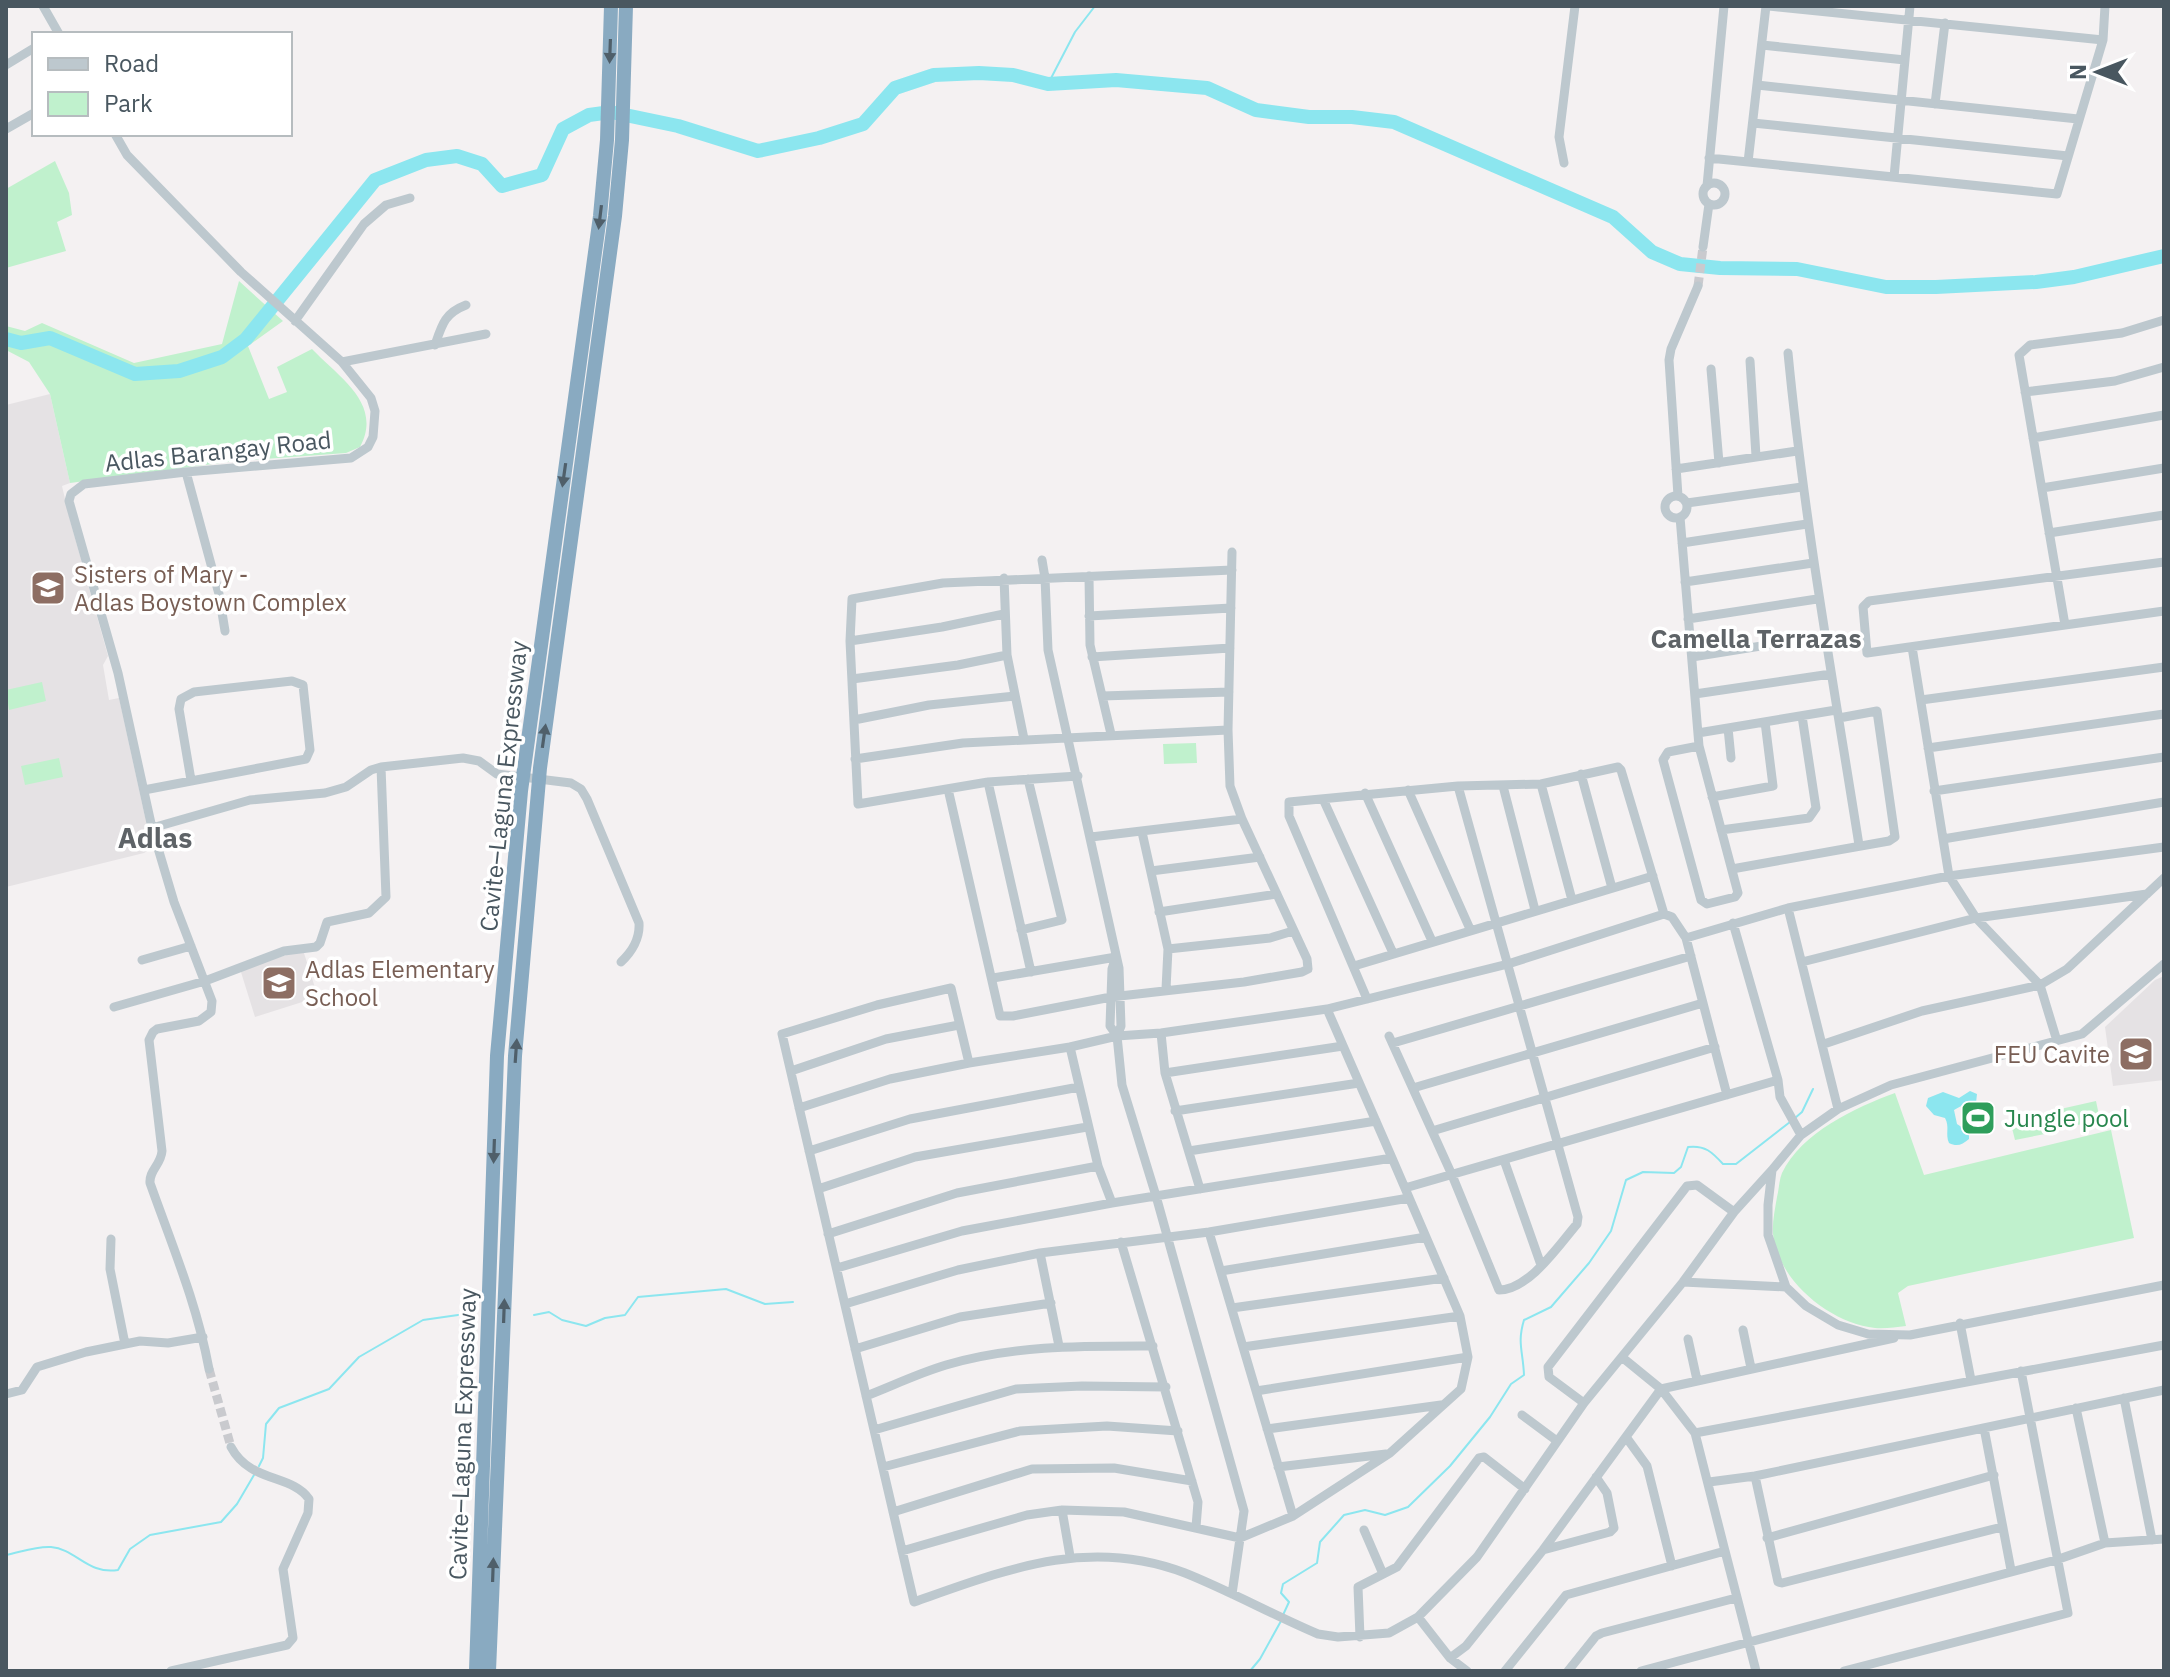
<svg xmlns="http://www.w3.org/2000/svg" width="2170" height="1677" font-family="'IBM Plex Sans',sans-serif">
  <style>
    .education { fill: #e5e2e4 }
    .green { fill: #c0f1cd }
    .water { fill: #8ce6ef }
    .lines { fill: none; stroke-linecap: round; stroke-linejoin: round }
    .stream { stroke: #8ce6ef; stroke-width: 2 }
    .river { stroke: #8ce6ef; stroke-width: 14 }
    .minor-tunnel { stroke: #c9cace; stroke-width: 9; stroke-dasharray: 9 4.5; stroke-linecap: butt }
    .minor { stroke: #bdc8ce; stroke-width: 9 }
    .highway { stroke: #89aac1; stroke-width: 14 }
    .oneway { fill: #4f5f6a }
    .labels { text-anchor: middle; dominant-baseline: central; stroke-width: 7; stroke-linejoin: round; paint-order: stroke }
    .street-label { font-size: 24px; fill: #495760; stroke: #fff }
    .education-label { font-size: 24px; fill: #785e54; stroke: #fff; text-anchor: start }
    .leisure-label { font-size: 24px; fill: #27864d; stroke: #fff; text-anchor: start }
    .neighbourhood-label { font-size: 26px; font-weight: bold; fill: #5e6367; stroke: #fff }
    .quarter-label { font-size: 28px; font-weight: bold; fill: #5e6367; stroke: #fff }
  </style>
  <rect width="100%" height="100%" fill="#f4f1f2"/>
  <path class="education" d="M50 394 70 483 62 486 70 520 108 656 103 665 109 700 119 698 151 844 149 850 144 853 6 887V405Z
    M303 950 318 997 255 1017 240 969Z
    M2164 976V1080L2113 1086 2105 1027 2155 980Z"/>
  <path class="green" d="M55 161 69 193 72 215 57 222 66 251 6 268V189Z
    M239 281 283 321 248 346 269 399 287 392 277 367 312 349C340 378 383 404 360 447L346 453 235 461 70 483 50 394 29 362 6 350V326L25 331 42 323 134 363 222 344Z
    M42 682 46 701 9 710 6 690Z
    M1196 743 1197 763 1164 764 1163 744Z
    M59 758 63 777 25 785 21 766Z
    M1895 1093 1924 1175 2111 1130 2134 1238 1908 1286 1898 1293 1906 1326C1896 1327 1885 1329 1875 1328 1830 1323 1778 1281 1773 1234 1772 1223 1775 1209 1777 1197 1779 1190 1779 1180 1782 1173 1801 1133 1856 1107 1895 1093Z
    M2096 1101 2100 1120 2060 1129 2056 1110Z
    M2051 1112 2055 1132 2015 1140 2010 1120Z"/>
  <path class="water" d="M1970 1091 1977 1094 1975 1112 1985 1116 1987 1119 1981 1126H1969L1967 1124 1970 1111 1963 1105 1954 1110 1957 1124 1969 1132V1139C1962 1145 1957 1147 1949 1143 1945 1134 1950 1127 1945 1118L1934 1115 1926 1106 1928 1098 1943 1092 1959 1098Z"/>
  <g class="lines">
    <path class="stream" d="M1048 84 1075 32 1095 6
      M1795 1118 1802 1112 1813 1089
      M534 1315 549 1312 562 1320 586 1326 605 1318 625 1315 638 1297 726 1289 765 1304 793 1302
      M259 1466 263 1458 266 1424 279 1408 329 1389 359 1357 423 1320 458 1315
      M6 1555C21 1552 36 1546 51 1547 76 1549 88 1575 118 1570L130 1549 150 1535 221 1522 237 1504 254 1475
      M1283 1615 1289 1602 1281 1593 1283 1584 1317 1563 1320 1542 1344 1515 1365 1510 1385 1515 1408 1507 1450 1466 1490 1417 1511 1384 1524 1375C1523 1351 1517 1343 1524 1320L1551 1307 1589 1263 1611 1231 1626 1180 1643 1172 1674 1173 1681 1167 1688 1147C1705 1145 1712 1152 1723 1164H1736L1790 1122
      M1250 1671 1260 1659 1281 1621"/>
    <path class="river" d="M6 339 21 343 50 338 135 374 179 371 222 357 246 339 375 180 426 160 457 156 482 164 502 186 542 175 563 129 589 115 611 112 678 126 758 151 819 138 863 124 895 88 934 75 979 73 1013 75 1048 84 1116 80 1207 88 1256 110 1309 117H1352L1394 122 1613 217 1652 252 1680 264 1720 268 1797 269 1886 287H1936L2036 282 2074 277 2164 256"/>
    <path class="minor-tunnel" d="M1698 286 1703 247
      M209 1369 231 1447"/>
    <path class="minor" d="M43 6 59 34
      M1769 6 2103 40
      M1762 45 1905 60
      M6 65 34 48
      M1757 85 2078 119
      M1935 104 1945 23
      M1753 123 2068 156
      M6 129 34 113
      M115 134 127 155 241 272 342 362 371 398 375 411 373 437 368 447 351 458 186 472 84 484 71 494 69 501 118 673 152 828 174 902 212 1001 211 1012 199 1021 157 1029 153 1032 149 1040 162 1151C161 1165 149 1170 150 1183 172 1245 197 1304 209 1369
      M1709 158 2057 194 2103 40 2105 6
      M1748 162 1766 6
      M1564 163 1559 137 1575 6
      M1894 177 1910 6
      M1703 194a11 11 0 1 1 22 0a11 11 0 1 1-22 0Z
      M1707 186 1724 6
      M1703 247 1709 204
      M295 321 364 224 386 205 410 198
      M435 345C442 324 445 313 466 305
      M1788 353C1804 519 1833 681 1859 845
      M1750 361 1756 456
      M342 362 486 334
      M1711 369 1719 463
      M2025 392 2115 381 2164 367
      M2033 438 2164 415
      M1676 469 1797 451
      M186 472 219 594 225 631
      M2042 488 2164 468
      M1678 496 1669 360 1671 349 1698 286
      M1665 507a11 11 0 1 1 22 0a11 11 0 1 1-22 0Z
      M1687 503 1802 487
      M1680 517 1699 746 1738 893 1735 897 1707 904 1701 900 1663 760 1668 752 1699 746
      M2049 533 2164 515
      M1682 543 1807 524
      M1042 560 1045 578 1048 650 1119 968 1121 1026 1117 1036
      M2164 562 1869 601 1863 607 1867 653 2164 611
      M1089 576 1090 645 1111 734
      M1004 578 1007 655 1024 739
      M1685 582 1813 563
      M1089 616 1231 608
      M1688 619 1817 599
      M2065 625 2019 355 2030 345 2122 333 2164 320
      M850 641 942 627 1004 614
      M1912 647 1949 876 1976 918 2040 985 2057 1041
      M1092 657 1230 648
      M1692 657 1824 636
      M852 679 958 665 1007 655
      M1695 694 1831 674
      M1102 696 1229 692
      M1921 700 2164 667
      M854 720 929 705 1015 696
      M1728 728 1731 758
      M1698 733 1836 710
      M1928 748 2164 714
      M855 759 963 743 1228 730
      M1581 774 1612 888
      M1078 776 988 782 858 804 850 641 852 599 943 583 1232 570
      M988 782 1031 972
      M1541 784 1572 900
      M1503 786 1535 910
      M948 789 1000 1016H1013L1111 997 1244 982 1302 972 1308 969 1307 959 1242 819 1230 786 1228 730 1232 552
      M144 790 306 759 310 750 303 685 292 681 194 692 181 699 179 709 191 780
      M1408 790 1470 929
      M1934 791 2164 757
      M1365 793 1432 941
      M1712 797 1773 786 1765 722
      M1323 799 1393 953
      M152 828 250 800 325 793 346 787 371 770 381 767 463 758 479 761 497 774 571 783 581 789 587 799 639 923C640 938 632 952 621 962
      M1721 830 1809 818 1816 808 1802 716
      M1142 832 1168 949 1166 989
      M1091 837 1242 819
      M1943 839 2164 802
      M1732 869 1889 841 1895 837 1877 711 1839 718
      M1151 871 1260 857
      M1159 912 1277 894
      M1021 930 1062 920 1028 779
      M1686 938 1727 1095
      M1168 949 1270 938 1293 931
      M1116 957 1112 969 1110 1026 1117 1036 1122 1085 1156 1196 1244 1511 1232 1594
      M142 960 191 946
      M1802 962 1976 918 2147 894
      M2164 964 2082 1034 1891 1085 1838 1109 1801 1135 1772 1170 1768 1205V1235L1786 1287 1806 1306 1838 1325 1868 1334 1910 1335 2164 1285
      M1354 966 1653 876
      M993 978 1116 957
      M1367 999 1289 816V802L1458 786 1541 784 1618 767 1621 770 1664 914
      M114 1007 205 981 284 951 316 947 320 943 327 922 369 913 386 897 381 767
      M1161 1033 1165 1073 1200 1189
      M1389 1036 1452 1175 1499 1290C1529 1290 1559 1245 1577 1224L1578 1217 1458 786
      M1393 1043 1691 956
      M1824 1044 1922 1011 2040 985 2067 969 2164 878
      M1070 1047 1098 1166 1112 1203
      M969 1063 951 988 877 1005 782 1034 914 1602C1005 1570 1088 1536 1185 1573 1230 1591 1273 1615 1318 1634L1338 1637 1389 1633 1418 1617 1477 1557 1584 1403 1683 1282 1734 1212 1772 1170
      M791 1071 886 1039 959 1025
      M1165 1073 1343 1046
      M1778 1080 1780 1097 1801 1135
      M1413 1088 1703 1003
      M799 1108 890 1079 969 1063 1070 1047 1117 1036 1161 1033 1327 1009 1508 964 1664 914 1672 917 1686 938 1788 908
      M1838 1109 1788 908 1949 876 2164 847
      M1175 1111 1359 1083
      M1432 1131 1715 1047
      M809 1151 910 1119 1079 1087
      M1189 1151 1376 1121
      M1504 1160 1541 1265
      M1405 1188 1778 1080 1733 923
      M818 1189 915 1157 1087 1127
      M1209 1232 1293 1516
      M828 1234 957 1193 1098 1166
      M111 1239 110 1269 125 1344
      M1121 1242 1198 1502 1196 1527
      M1040 1253 1059 1346
      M837 1268 962 1231 1112 1203 1392 1158 1327 1009
      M1221 1271 1426 1237
      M1683 1282 1786 1287
      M845 1304 958 1270 1040 1253 1209 1232 1409 1198
      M1232 1308 1444 1278
      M1960 1323 1971 1380
      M1743 1330 1751 1368
      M1688 1339 1697 1380
      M1243 1347 1460 1316
      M855 1349 960 1317 1051 1303
      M1256 1391 1468 1357
      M6 1394 22 1390 37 1367 86 1352 140 1341 168 1343 203 1337
      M866 1396C892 1386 919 1373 946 1365 1013 1345 1084 1346 1153 1346
      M2124 1398 2152 1540
      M1584 1403 1549 1377 1548 1367 1687 1186 1697 1185 1734 1212
      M2076 1408 2105 1543
      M1522 1415 1557 1441
      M1984 1428 2011 1570
      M1267 1429 1441 1405
      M874 1430 1016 1389 1082 1386 1166 1387
      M1695 1433 2164 1345
      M1626 1437 1647 1466 1672 1566
      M883 1467 1020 1431 1107 1426 1178 1431
      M1278 1467 1386 1454
      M1755 1476 1778 1582 1782 1583 2002 1527
      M1709 1482 1755 1476 2164 1390
      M1062 1510 1070 1556
      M893 1512 1032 1469 1114 1468 1192 1481
      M1364 1530 1383 1574
      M1767 1538 1994 1475
      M1543 1550 1610 1532 1614 1528 1607 1493 1596 1477
      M902 1551 1027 1515 1062 1510 1124 1512 1240 1538 1293 1516 1390 1453 1461 1389 1468 1357 1460 1316 1392 1158
      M1725 1551 1756 1671
      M1418 1617 1450 1658 1467 1671
      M1360 1637 1358 1587 1397 1567 1479 1458 1484 1457 1525 1489
      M1450 1658 1466 1646 1543 1550 1661 1389 1894 1338
      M171 1671 287 1645 293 1638 283 1569 308 1513 309 1499C292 1474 250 1483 231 1447
      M1505 1671 1566 1595 1725 1551 1695 1433 1661 1389 1623 1358
      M1568 1671 1596 1636 1602 1633 1736 1598
      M1641 1671 2056 1560 2105 1543 2164 1539
      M1844 1671 2068 1613 2021 1371"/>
    <path class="highway" d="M476 1671 497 1056 521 791 600 216 607 140 611 6
      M489 1671 515 1056 540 768 615 216 622 140 626 6"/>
  </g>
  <defs><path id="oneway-solid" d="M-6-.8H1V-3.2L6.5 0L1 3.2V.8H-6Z" transform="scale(2)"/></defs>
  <g class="oneway">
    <use href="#oneway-solid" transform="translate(610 51) rotate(92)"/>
    <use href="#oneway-solid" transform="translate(600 217) rotate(97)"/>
    <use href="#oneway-solid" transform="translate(564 475) rotate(98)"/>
    <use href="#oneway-solid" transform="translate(544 736) rotate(-82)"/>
    <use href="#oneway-solid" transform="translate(516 1051) rotate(-86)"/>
    <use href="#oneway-solid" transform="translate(494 1151) rotate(92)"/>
    <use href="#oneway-solid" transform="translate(504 1311) rotate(-88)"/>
    <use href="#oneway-solid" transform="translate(493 1570) rotate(-88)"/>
  </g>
  <defs>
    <symbol id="school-square" viewBox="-11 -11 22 22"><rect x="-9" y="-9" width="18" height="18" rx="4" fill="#8d6e63" stroke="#fff"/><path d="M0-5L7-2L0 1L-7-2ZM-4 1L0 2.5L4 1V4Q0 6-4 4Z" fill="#fff"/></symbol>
    <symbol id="university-square" viewBox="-11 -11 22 22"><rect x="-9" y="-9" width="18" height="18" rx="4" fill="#8d6e63" stroke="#fff"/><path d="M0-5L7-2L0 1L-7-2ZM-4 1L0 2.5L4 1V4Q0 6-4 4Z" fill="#fff"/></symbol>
    <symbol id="stadium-square" viewBox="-11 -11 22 22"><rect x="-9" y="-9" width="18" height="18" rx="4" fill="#2e9e5b" stroke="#fff"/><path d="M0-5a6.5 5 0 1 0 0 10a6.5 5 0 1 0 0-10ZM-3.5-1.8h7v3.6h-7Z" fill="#fff"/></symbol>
  </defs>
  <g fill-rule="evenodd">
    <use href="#school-square" x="28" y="568" width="40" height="40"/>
    <use href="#school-square" x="259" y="963" width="40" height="40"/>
    <use href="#university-square" x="2116" y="1034" width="40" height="40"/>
    <use href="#stadium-square" x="1958" y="1098" width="40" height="40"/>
  </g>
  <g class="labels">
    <g class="street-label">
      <text transform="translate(218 451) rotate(-6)">Adlas Barangay Road</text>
      <text transform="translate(503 786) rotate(-84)">Cavite–Laguna Expressway</text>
      <text transform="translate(462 1434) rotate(-88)">Cavite–Laguna Expressway</text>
    </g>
    <g class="education-label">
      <text x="74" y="574">Sisters of Mary -<tspan x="74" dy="28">Adlas Boystown Complex</tspan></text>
      <text x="305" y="969">Adlas Elementary<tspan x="305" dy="28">School</tspan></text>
      <text x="2110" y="1054" text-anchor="end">FEU Cavite</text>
    </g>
    <g class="leisure-label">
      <text x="2004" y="1118">Jungle pool</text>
    </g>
    <g class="neighbourhood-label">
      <text x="1756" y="638">Camella Terrazas</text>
    </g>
    <g class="quarter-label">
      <text x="155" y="837">Adlas</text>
    </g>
  </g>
  <rect width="2170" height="1677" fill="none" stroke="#495760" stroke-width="16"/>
  <rect x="32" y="32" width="260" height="104" fill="#ffffff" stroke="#b6bcbf" stroke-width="2"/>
  <rect x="48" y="58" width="40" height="12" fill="#bdc8ce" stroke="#b6bcbf" stroke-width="2"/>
  <text x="104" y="72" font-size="24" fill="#495760">Road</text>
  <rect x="48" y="92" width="40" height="24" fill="#c0f1cd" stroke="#b6bcbf" stroke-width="2"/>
  <text x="104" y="112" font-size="24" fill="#495760">Park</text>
  <g transform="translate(2098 72) rotate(270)" stroke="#ffffff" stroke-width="6" paint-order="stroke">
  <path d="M0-6L14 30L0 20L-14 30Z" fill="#495760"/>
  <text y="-12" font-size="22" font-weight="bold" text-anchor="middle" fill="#495760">N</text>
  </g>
</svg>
